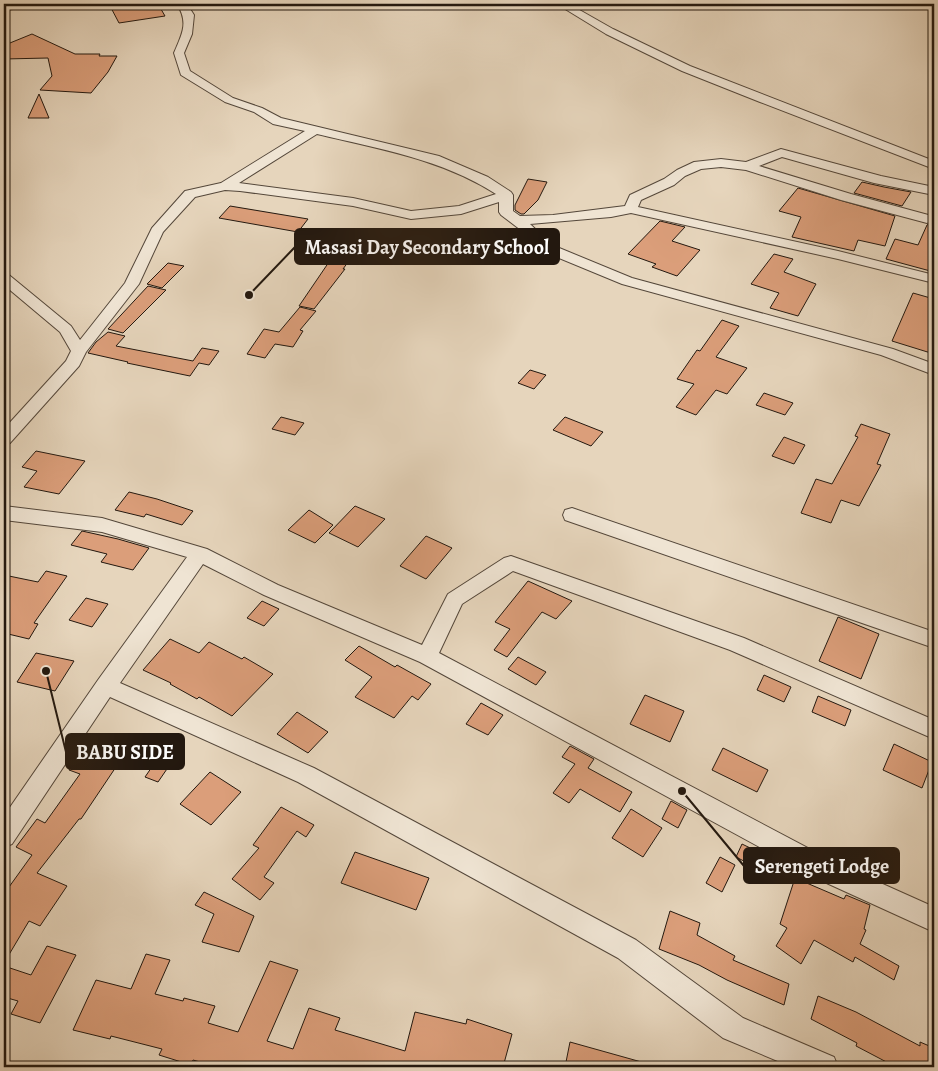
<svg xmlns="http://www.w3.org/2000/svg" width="938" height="1071" font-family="Alegreya,serif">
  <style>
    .building { fill: #db9e7a; stroke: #23180f }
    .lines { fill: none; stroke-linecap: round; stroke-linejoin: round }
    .minor-casing { stroke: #54473a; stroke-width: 2 }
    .minor { fill: #efe4d3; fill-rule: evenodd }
    .leader { fill: none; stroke: #23180f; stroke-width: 2 }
    .callout-dot { fill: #23180f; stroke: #efe4d3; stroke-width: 2 }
    .callout { fill: #23180f; stroke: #23180f; stroke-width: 2 }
    .callout-label { font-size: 20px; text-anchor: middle; font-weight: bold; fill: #fff }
  </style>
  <rect width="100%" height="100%" fill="#e6d5bc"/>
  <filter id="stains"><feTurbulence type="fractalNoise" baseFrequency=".004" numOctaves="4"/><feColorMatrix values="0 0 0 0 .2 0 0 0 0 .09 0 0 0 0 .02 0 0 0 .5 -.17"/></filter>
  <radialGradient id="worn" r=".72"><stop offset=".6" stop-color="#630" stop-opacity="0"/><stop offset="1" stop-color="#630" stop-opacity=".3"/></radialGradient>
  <path class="building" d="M109 4H158L165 16 119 23Z
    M32 34 75 54H100L99 56H117L108 72 91 93 40 90 52 76 48 58 4 59 5 45Z
    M39 94 49 118H28Z
    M528 179 547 182 538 200 524 214H521L515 210V205Z
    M862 182 884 187 911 192 902 206 854 193Z
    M798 188 895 216 885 246 858 240 854 251 792 237 801 217 779 211Z
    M230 206 308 219 298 232 219 218Z
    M660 221 685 227 672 241 700 250 677 276 652 267 656 264 628 254Z
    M934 221V272L886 259 895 239 918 245 927 225Z
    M346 237 364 240 343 269H345L314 309 299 306Z
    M774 254 793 259 784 272 816 284 798 316 770 308 779 293 751 284Z
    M168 263 184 266 162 288 147 284Z
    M148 286 166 290 123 333 108 329Z
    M913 293 934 299V354L892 341Z
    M300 307 316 311 300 330 303 331 293 347 275 344 265 358 247 354 264 329 279 332Z
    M722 320 739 326 716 357 747 368 727 394 716 390 696 415 676 407 694 384 677 379 697 350 700 351Z
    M108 332 125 336 116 346 193 361 202 348 219 351 209 365 199 363 190 376 127 363 128 362 88 353 96 342Z
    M530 370 546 375 534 389 518 383Z
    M764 393 793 403 785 415 756 405Z
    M281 417 304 423 295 435 272 429Z
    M565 417 603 432 591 446 553 430Z
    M861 424 890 434 877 464 881 465 859 506 841 500 831 523 801 513 816 479 832 484 858 437 855 436Z
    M784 437 805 445 794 464 772 456Z
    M36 451 85 461 59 494 24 487 37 471 22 467Z
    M129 492 157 499 193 511 182 525 146 514 144 517 115 510Z
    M355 506 385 519 358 547 329 533Z
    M309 510 333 525 315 543 288 530Z
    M82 531 118 539 149 548 133 570 101 562 107 554 71 545Z
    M426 536 452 548 426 579 400 566Z
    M46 571 67 576 34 623 38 624 29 639 4 633V575L38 582Z
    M528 581 572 601 556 619 542 612 507 657 494 650 510 629 495 622Z
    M86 598 108 604 92 627 69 620Z
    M262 601 279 609 264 626 247 618Z
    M838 617 879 634 861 679 819 661Z
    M170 639 199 653 209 642 242 659 244 657 273 674 232 716 199 697 197 699 170 684 171 683 143 670Z
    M359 646 395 667 397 665 431 684 418 700 412 696 394 718 355 697 372 677 345 660Z
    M36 653 74 661 55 691 17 682Z
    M518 657 546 672 536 685 508 669Z
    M764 675 791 687 784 702 757 690Z
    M645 695 684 711 670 742 630 724Z
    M818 696 851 710 845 726 812 712Z
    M481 703 503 715 488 735 466 724Z
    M297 712 328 732 308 753 277 734Z
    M87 743 124 755 81 819H79L37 873 67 886 40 926 29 921 4 963V894L32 855 16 847 37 819 45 823 80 774 69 770Z
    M894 744 932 762 922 788 883 770Z
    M167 745 180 750 158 782 145 777Z
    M570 746 594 759 588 768 632 792 620 812 580 789 569 803 553 793 575 764 562 757Z
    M723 748 768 770 757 792 712 770Z
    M210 772 241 792 211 825 180 804Z
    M671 801 687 810 678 828 662 819Z
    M281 807 314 825 306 837 297 831 264 877 274 883 260 900 232 879 259 848 253 845Z
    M631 809 662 828 643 857 612 838Z
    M742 844 775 860 769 874 736 857Z
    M355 852 429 878 416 910 341 883Z
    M720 857 735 865 722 892 706 883Z
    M795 878 844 899 846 895 870 905 864 929 866 930 860 944 899 966 894 980 855 957 853 962 814 940 801 964 776 946 787 928 780 924Z
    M204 892 254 916 239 952 202 942 214 914 195 905Z
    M670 911 700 923 697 935 735 956 733 960 789 984 784 1005 727 980 699 965 659 949Z
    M47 946 76 955 40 1023 11 1014 18 1001 4 997V966L31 975Z
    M146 954 170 960 155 994 183 1001 184 998 215 1006 208 1023 238 1032 270 961 298 970 267 1041 293 1049 309 1008 340 1018 335 1030 405 1051 415 1012 466 1024 467 1019 512 1034 503 1067H217L193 1060 191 1065 159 1055 162 1049 111 1036 110 1039 73 1030 96 980 131 989Z
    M818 996 856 1012 920 1046V1042L934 1048V1067H896L856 1046 857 1043 811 1019Z
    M570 1042 645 1063V1067H565Z"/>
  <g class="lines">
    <defs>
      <path id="minor" d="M4 4H36L31 7 4 10Z
        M177 4H187L194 15 192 34 184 53 190 71 233 98 262 108 281 118 439 156 488 177 511 192 513 195V211L520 216 553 215 625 206 630 195 664 179 677 170 694 162 721 159 746 162 781 149 881 176 934 187V195L874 183 782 157 759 166 851 194 932 216 934 219 927 223 841 200 746 170 721 167 701 169 685 176 674 185 641 200 638 207 838 251 934 275V283L838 259 631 213 611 217 530 224 552 245 632 278 893 349 934 364V375L881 355 622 284 542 251 526 234 501 215 499 212V202L461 214 411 219 353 206 240 191 225 190 195 197 163 232 139 284 86 352 79 366 10 443 4 445V429L66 361 71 351 60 332 4 285V274L9 275 71 326 80 340 125 283 152 228 185 191 221 183 305 131 273 124 254 112 225 102 181 75 174 53C182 34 189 23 177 4ZM317 134C379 149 442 159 496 194L459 206 411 211 353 198 239 183Z
        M557 4H569L613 29 690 66 934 161V169L760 102 682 71 606 34Z
        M4 506 102 518 207 549 278 585 422 645 448 594 504 558 511 556 744 638 934 720V739L730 650 513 571 462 604 439 653 838 864 934 907V932L820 880 420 662 264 595 203 564 120 683 314 768 636 940 743 1018 834 1057 838 1067H792L723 1038 618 958 298 782 110 697 12 844 4 847V816L98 680 187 557 102 532 4 520Z
        M572 508 934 632V648L565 520 563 515 565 510Z"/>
    </defs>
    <use href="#minor" class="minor-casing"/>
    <use href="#minor" class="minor"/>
  </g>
  <path class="leader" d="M249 295L295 247M46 671L66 752M682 791L744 866"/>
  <g class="callout-dot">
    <circle cx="249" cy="295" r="5"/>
    <circle cx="46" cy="671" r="5"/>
    <circle cx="682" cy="791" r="5"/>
  </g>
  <g class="callout">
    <rect x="295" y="229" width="264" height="35" rx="5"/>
    <rect x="66" y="734" width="118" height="35" rx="5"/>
    <rect x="744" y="848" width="155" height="35" rx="5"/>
  </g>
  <g class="callout-label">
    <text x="427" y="254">Masasi Day Secondary School</text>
    <text x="125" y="759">BABU SIDE</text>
    <text x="822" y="873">Serengeti Lodge</text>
  </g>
  <rect width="938" height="1071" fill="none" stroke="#e6d5bc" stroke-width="20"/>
  <rect x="5" y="5" width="928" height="1061" fill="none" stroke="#23180f" stroke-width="2.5"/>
  <rect x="10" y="10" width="918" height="1051" fill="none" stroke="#23180f"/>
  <rect width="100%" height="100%" filter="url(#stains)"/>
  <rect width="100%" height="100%" fill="url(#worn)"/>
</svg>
